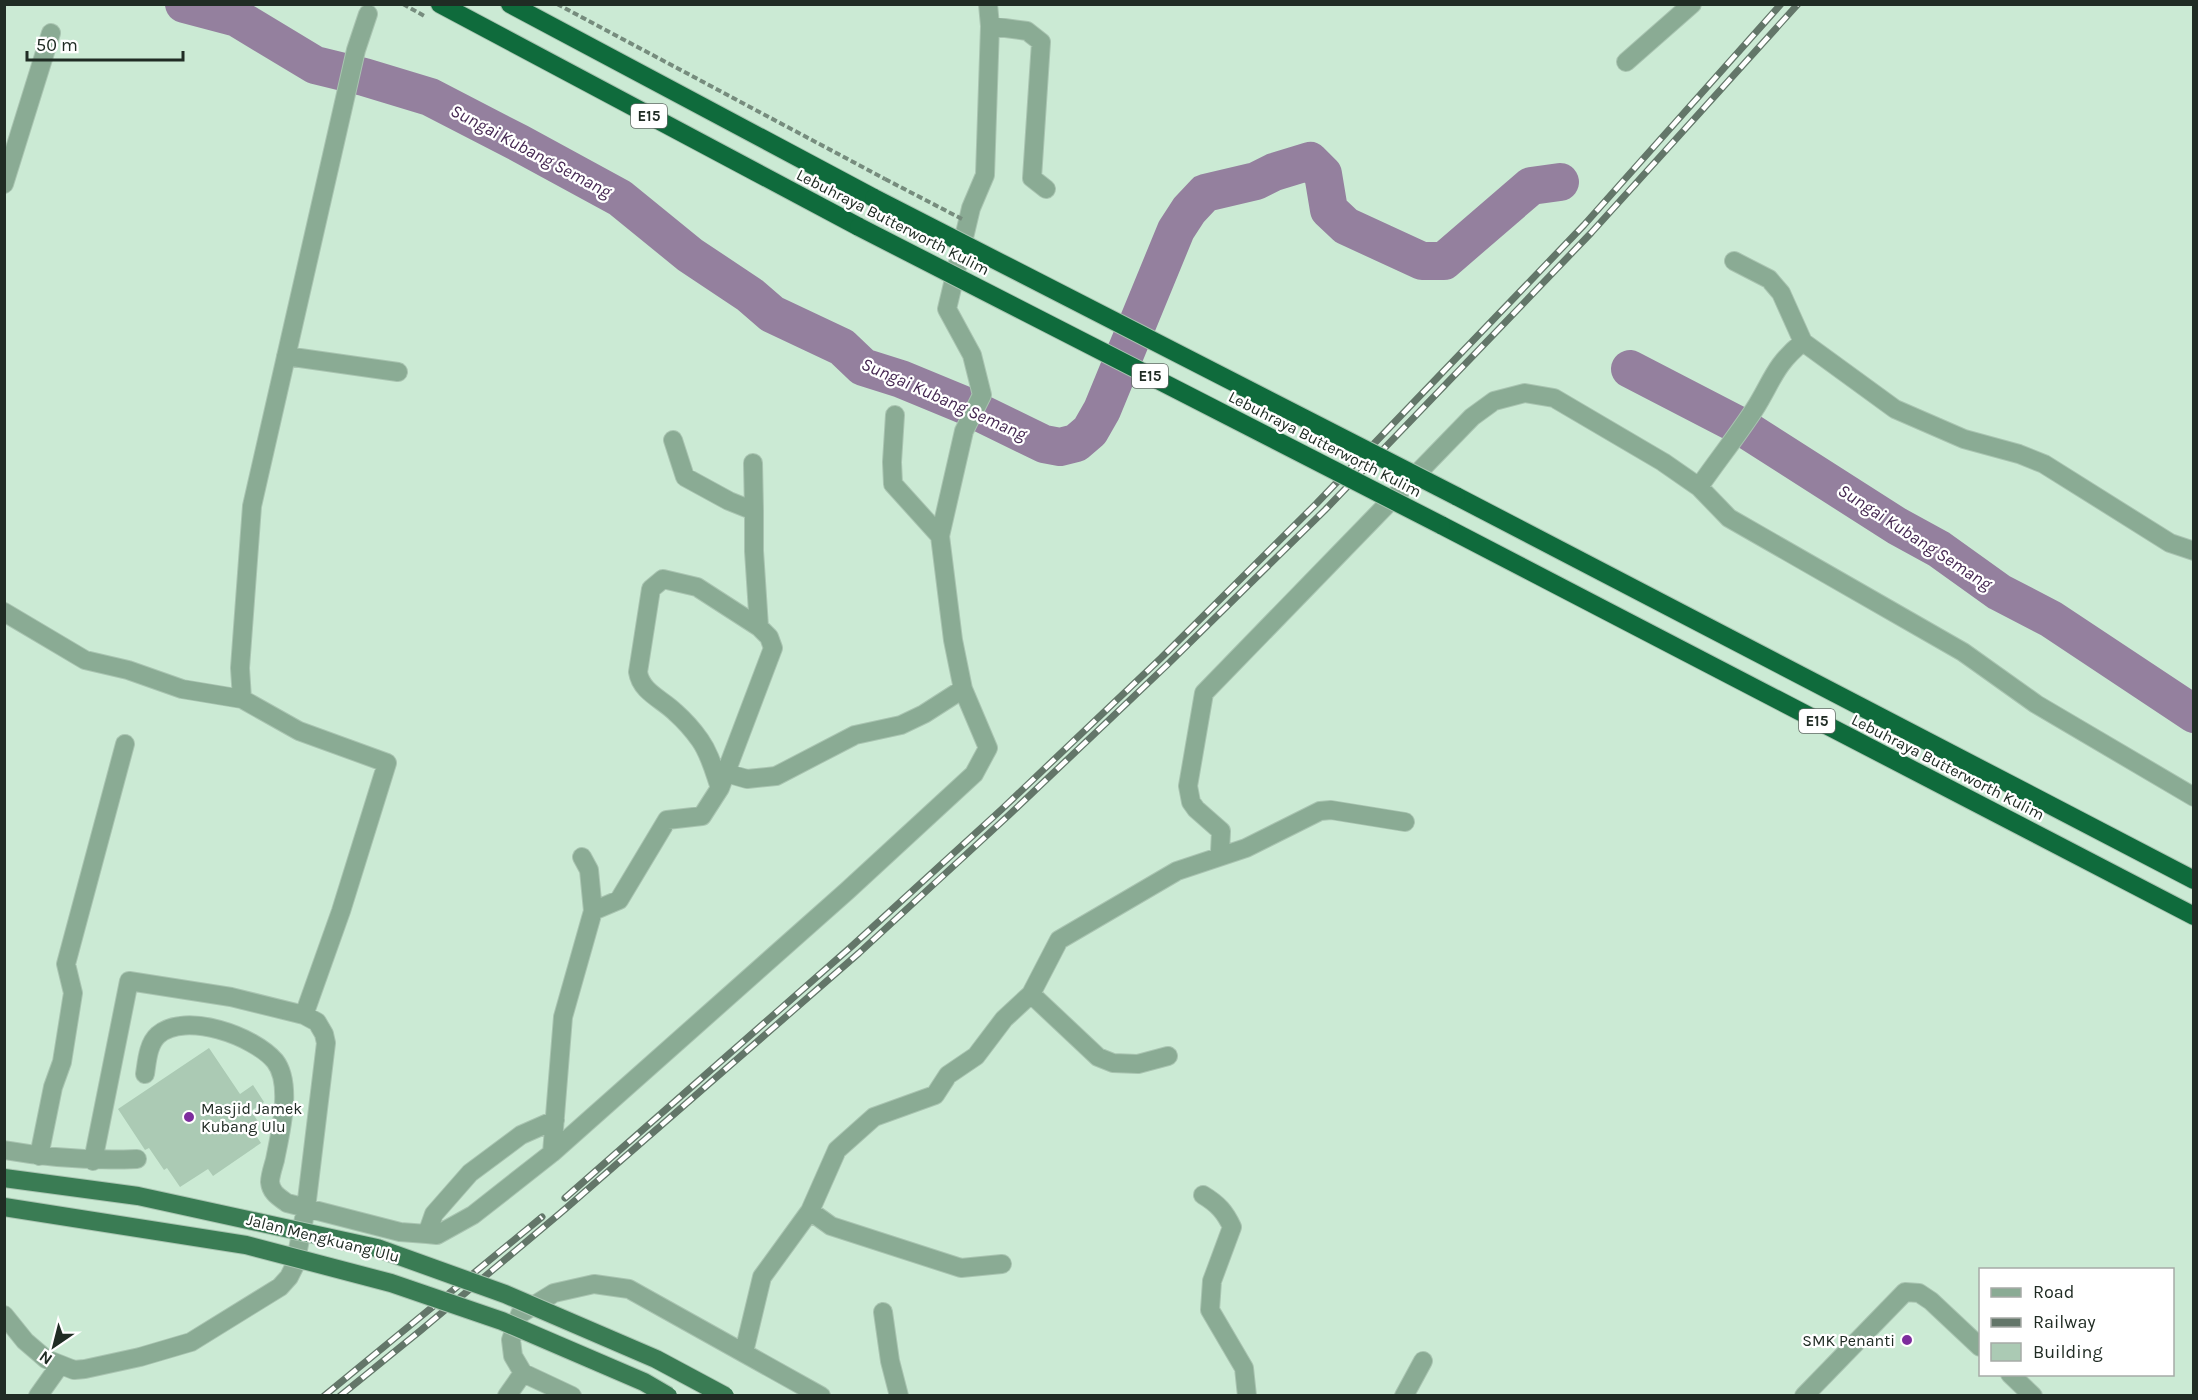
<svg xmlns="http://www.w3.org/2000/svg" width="2198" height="1400" font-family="Karla,sans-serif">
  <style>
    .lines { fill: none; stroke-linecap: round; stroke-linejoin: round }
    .river { stroke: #94809e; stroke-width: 38 }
    .building { fill: #abcab4 }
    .minor-casing { stroke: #a9c4b1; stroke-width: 20 }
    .highway-casing { stroke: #a9c4b1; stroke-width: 20 }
    .path { stroke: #768c7d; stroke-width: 4; stroke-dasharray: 6 3; stroke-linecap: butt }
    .minor { stroke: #8aab94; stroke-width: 18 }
    .highway { stroke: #0f6b3c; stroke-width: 18 }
    .rail-casing { stroke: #637669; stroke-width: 7 }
    .rail { stroke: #fff; stroke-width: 4.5; stroke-dasharray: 14; stroke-linecap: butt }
    .major-bridge-casing { stroke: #a9c4b1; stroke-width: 20; stroke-linecap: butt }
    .highway-bridge-casing { stroke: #a9c4b1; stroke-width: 20; stroke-linecap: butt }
    .path-bridge { stroke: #768c7d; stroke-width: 4; stroke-dasharray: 6 3; stroke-linecap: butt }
    .major-bridge { stroke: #3a7c54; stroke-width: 18 }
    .highway-bridge { stroke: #0f6b3c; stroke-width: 18 }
    .poi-dot { fill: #7d2d9d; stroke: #fff; stroke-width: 2 }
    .labels { text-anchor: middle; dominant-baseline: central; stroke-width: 4.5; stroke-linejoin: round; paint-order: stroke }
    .shield { fill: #fff; stroke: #636b66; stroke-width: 1.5 }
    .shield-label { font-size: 15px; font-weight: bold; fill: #202c24 }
    .street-label { font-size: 16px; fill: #202c24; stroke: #fff }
    .poi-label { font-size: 16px; fill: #202c24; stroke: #fff; text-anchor: start }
    .water-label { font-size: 18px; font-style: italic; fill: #452852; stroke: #fff }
  </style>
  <rect width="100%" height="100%" fill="#cbead4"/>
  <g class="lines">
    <path class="river" d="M184 4 237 18 315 65 364 77 430 97 519 143 620 198 690 255 750 295 772 314 842 347 863 367 901 379 964 405 1044 444 1060 447 1076 443 1090 431 1102 410 1176 230 1189 210 1205 193 1256 181 1274 172 1310 161 1323 174 1329 210 1346 226 1422 261H1444L1531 186 1560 182
      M1630 369 1742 427 1897 526 1939 549 1999 592 2051 619 2194 714"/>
  </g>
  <path class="building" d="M209 1048 240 1094 253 1085 264 1102 251 1111 259 1123 251 1128 261 1143 213 1176 208 1169 180 1187 167 1168 164 1170 149 1148 145 1150 118 1109Z"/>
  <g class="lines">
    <defs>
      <path id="minor" d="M990 26 1027 31 1041 42 1032 178 1046 189
        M1626 62 1692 4
        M4 184 51 33
        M1803 342 1895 409 1964 439 2019 454 2044 464 2170 543 2194 551
        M286 356 398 372
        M895 415 892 462 893 484 940 536
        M673 440 685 477 729 501 754 511V551L759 627
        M753 463 754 511
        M1699 487C1717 461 1737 436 1754 410 1772 382 1774 365 1803 342L1781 293 1769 279 1734 261
        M4 612 85 660 128 670 182 689 242 699 299 731 387 763 341 911 304 1015
        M242 699 240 668 252 506 356 50 368 14
        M726 773 747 779 776 776 855 735 901 725 924 714 963 689
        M1223 854 1220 852 1221 831 1196 809 1191 802 1188 786 1204 693 1472 417 1494 401 1525 393 1554 398 1663 462 1699 487 1729 518 1963 652 2036 704 2194 797
        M593 911 619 900 667 820 702 816 720 788C714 771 710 754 700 740 693 730 684 720 675 712 662 699 641 692 638 672L651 589 663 579 697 587 759 627 769 637 773 648 720 788
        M1031 994 1098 1057 1113 1063 1138 1064 1168 1056
        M145 1074C147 1061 148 1044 158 1035 185 1011 254 1036 275 1061 293 1084 280 1134 275 1160 273 1167 270 1176 270 1182 271 1193 279 1197 287 1203L400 1232 427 1234 437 1235 473 1215 552 1153 847 891 974 774 988 748 963 689 953 640 940 536 964 431 982 395 972 355 947 309 971 208 985 175 990 26 988 4
        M4 1150C49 1158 91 1161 137 1159
        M552 1153 563 1017 593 911 589 870 582 857
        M39 1156 53 1087 62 1062 73 993 66 964 125 744
        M1203 1195C1218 1204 1225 1212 1232 1227L1212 1281 1210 1310 1244 1368 1247 1396
        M810 1211 831 1226 961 1268 1002 1264
        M427 1234 434 1214 470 1173 521 1135 555 1120
        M883 1312 890 1361 899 1396
        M4 1315 25 1341 46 1359 74 1370 85 1369 140 1357 191 1342 280 1287 289 1277 295 1265 306 1208 326 1043 324 1034 317 1022 304 1015 231 997 129 981 93 1161
        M744 1352 762 1277 810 1211 837 1150 874 1117 935 1095 948 1075 976 1056 1004 1019 1031 994 1059 940 1177 871 1246 848 1320 811 1331 810 1405 822
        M2010 1374 2033 1396
        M38 1396 60 1365
        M507 1396 523 1373
        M572 1396 523 1373 513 1356 511 1340 520 1314 554 1293 594 1284 629 1289 821 1396
        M1404 1396 1423 1361
        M1804 1396 1905 1292 1919 1293 1931 1301 1980 1347"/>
      <path id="highway" d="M440 4 859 227
        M510 4 874 198
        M1456 496 2194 880
        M1441 525 2194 916"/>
    </defs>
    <use href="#minor" class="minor-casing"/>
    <use href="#highway" class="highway-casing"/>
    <path class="path" d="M403 4 426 17
      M557 4 885 179"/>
    <use href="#minor" class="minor"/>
    <use href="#highway" class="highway"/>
    <defs>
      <path id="rail" d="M565 1198 852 946 1002 809 1161 658 1316 504 1584 225 1781 4
        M324 1396 542 1217
        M340 1396 420 1331 564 1210 859 953 1009 815 1168 664 1325 510 1591 233 1798 4"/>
    </defs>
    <use href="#rail" class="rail-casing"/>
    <use href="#rail" class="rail"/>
    <defs>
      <path id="major-bridge" d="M4 1178 138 1196 377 1248 505 1294 656 1359 725 1396
        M4 1207 246 1245 391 1283 502 1321 644 1382 668 1396"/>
      <path id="highway-bridge" d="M874 198 1456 496
        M859 227 1441 525"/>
    </defs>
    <use href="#major-bridge" class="major-bridge-casing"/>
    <use href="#highway-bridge" class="highway-bridge-casing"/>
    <path class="path-bridge" d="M885 179 962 219"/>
    <use href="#major-bridge" class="major-bridge"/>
    <use href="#highway-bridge" class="highway-bridge"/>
  </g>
  <g class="poi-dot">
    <circle cx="189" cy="1117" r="6"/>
    <circle cx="1907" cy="1340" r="6"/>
  </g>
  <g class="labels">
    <g class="shield">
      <rect x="631" y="104" width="36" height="24" rx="4.5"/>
      <rect x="1132" y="364" width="36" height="24" rx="4.5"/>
      <rect x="1799" y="709" width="36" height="24" rx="4.5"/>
    </g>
    <g class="shield-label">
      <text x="649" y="116">E15</text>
      <text x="1150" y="376">E15</text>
      <text x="1817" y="721">E15</text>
    </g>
    <g class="street-label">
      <text transform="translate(893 222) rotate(27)">Lebuhraya Butterworth Kulim</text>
      <text transform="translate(1325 444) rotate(27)">Lebuhraya Butterworth Kulim</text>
      <text transform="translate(1948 767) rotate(27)">Lebuhraya Butterworth Kulim</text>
      <text transform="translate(323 1238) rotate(14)">Jalan Mengkuang Ulu</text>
    </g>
    <g class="poi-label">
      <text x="201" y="1108">Masjid Jamek<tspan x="201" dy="18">Kubang Ulu</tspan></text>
      <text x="1895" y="1340" text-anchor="end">SMK Penanti</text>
    </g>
    <g class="water-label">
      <text transform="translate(531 151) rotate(28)">Sungai Kubang Semang</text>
      <text transform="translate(944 399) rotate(24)">Sungai Kubang Semang</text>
      <text transform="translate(1915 537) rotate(33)">Sungai Kubang Semang</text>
    </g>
  </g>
  <rect width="2198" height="1400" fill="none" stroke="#202c24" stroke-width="12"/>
  <rect x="1979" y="1268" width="195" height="108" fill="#ffffff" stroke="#a6aba7" stroke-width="1.5"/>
  <rect x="1991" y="1288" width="30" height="9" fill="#8aab94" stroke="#a6aba7" stroke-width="1.5"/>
  <text x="2033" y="1298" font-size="18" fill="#202c24">Road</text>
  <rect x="1991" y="1318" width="30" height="9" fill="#637669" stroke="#a6aba7" stroke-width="1.5"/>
  <text x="2033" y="1328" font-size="18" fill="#202c24">Railway</text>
  <rect x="1991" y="1343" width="30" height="18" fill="#abcab4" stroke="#a6aba7" stroke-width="1.5"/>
  <text x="2033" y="1358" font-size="18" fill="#202c24">Building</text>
  <g transform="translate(54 1346) rotate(215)" stroke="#ffffff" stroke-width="4.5" paint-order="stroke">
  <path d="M0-4.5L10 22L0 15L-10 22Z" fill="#202c24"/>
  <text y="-9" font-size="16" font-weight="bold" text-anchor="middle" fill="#202c24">N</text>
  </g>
  <path d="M27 51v9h156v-9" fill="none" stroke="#202c24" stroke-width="3"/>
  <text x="36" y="51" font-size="18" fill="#202c24" stroke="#ffffff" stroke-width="4.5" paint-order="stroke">50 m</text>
</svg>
